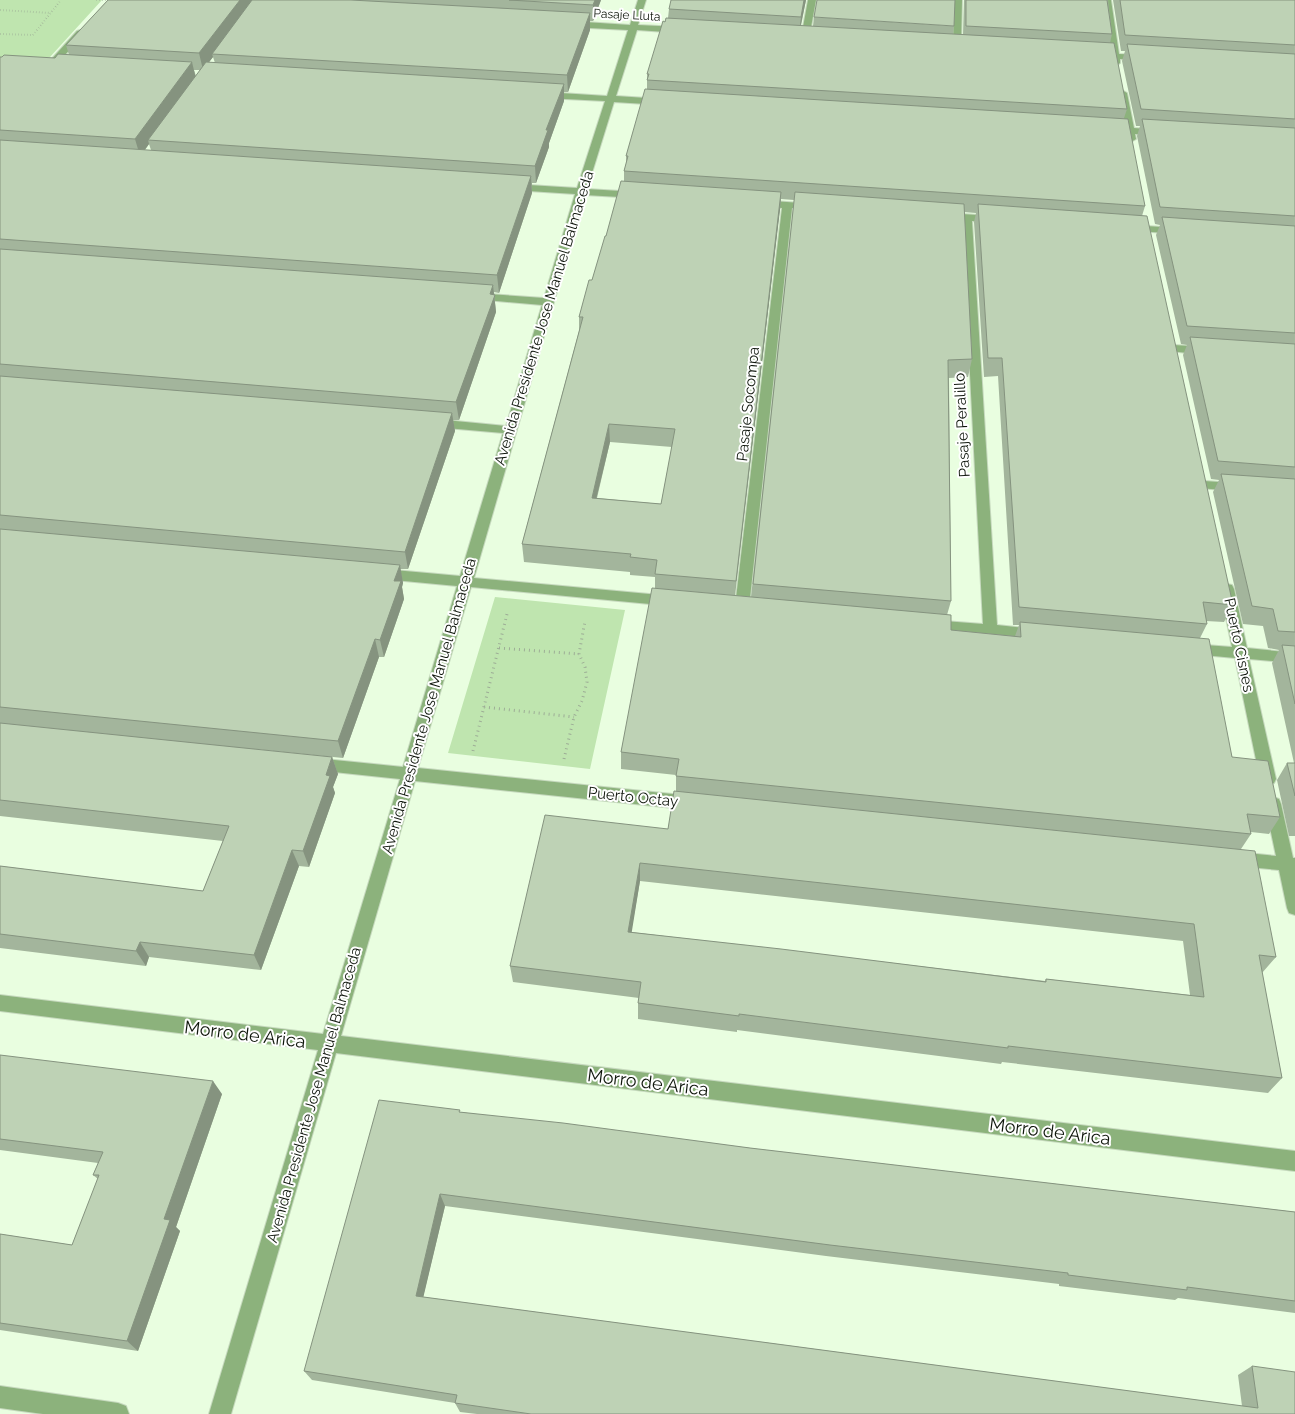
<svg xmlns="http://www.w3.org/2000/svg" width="1295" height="1414" font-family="Raleway,sans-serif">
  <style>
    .green { fill: #bfe5af }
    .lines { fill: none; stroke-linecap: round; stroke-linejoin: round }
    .street-casing { stroke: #c6d9be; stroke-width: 2 }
    .path-far1 { stroke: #9dad96; stroke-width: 2; stroke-dasharray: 0.5 2.5; stroke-linecap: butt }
    .path { stroke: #9dad96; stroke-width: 3; stroke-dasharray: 1 4; stroke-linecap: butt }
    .street { fill: #8cb27c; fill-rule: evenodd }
    .wall { fill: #a3b59c; fill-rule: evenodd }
    .shaded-wall { fill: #85937f }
    .building { fill: #bed2b5; stroke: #85937f; fill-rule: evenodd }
    .labels { text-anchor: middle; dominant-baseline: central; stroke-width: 4; stroke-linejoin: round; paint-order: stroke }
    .far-street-label { font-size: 12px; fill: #0f160c; stroke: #fff }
    .street-label { font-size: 15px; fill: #0f160c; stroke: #fff }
    .near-street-label { font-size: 18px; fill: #0f160c; stroke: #fff }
  </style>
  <rect width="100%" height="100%" fill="#e9fee0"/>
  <path class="green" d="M0 0H102L50 57 38 61 0 58Z
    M495 597 625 610 590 769 448 753Z"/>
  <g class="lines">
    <defs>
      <path id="street" d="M638 0H646L638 25 680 27 684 30 680 33 637 30 616 96 662 99 667 102 662 105 614 102 587 189 637 192 642 195 637 198 585 195 474 578 671 596 676 597 678 601 676 605 671 606 471 587 418 768 692 796 698 798 700 803 698 808 692 810 415 781 341 1036 1295 1151V1171L336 1053 231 1414H209L318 1050 0 1011V995L323 1034 400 779 315 770 310 768 307 764 310 760 315 758 403 767 457 586 383 579 378 577 376 574 378 571 383 569 460 576 503 433 435 427 429 423 435 419 506 426 542 305 475 299 469 296 475 293 544 298 575 194 513 190 508 187 513 184 577 188 605 101 545 98 540 95 545 92 607 96 628 30 570 27 566 24 570 21 630 25Z
        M808 0H816L809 38 805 41 801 38Z
        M954 0H962L961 47 957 50 953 47Z
        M1103 0H1111L1119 54 1144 55 1148 58 1147 60 1120 59V63L1116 66 1113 65 1111 59 1094 57V53H1110Z
        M80 30 84 33 83 35 54 67H48V63L77 31Z
        M1122 90 1127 93 1134 128 1159 130 1164 133 1162 135 1135 134 1136 139 1131 142 1128 141 1125 134 1109 132V128H1124L1117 93Z
        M760 200 815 204 820 207 815 210 792 208 749 607 747 611 742 612 737 611 735 607 782 208 756 205 755 203Z
        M945 213 994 216 999 219 994 222 972 221 997 625 1042 630 1044 634 1042 638 1037 639 931 630 926 629 924 625 926 621 931 620 983 624 962 220 941 218 940 216Z
        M1129 225 1179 228 1184 231 1179 234 1125 230 1124 228Z
        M1174 345 1205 347 1211 351 1205 355 1170 351 1168 349Z
        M1204 481 1235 483 1241 487 1235 491 1199 488 1198 485Z
        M1227 584 1232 585 1234 589 1247 648 1295 653V663L1249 659 1276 779 1274 783 1268 785 1262 783 1260 779 1235 658 1192 654 1187 653 1185 649 1187 645 1192 644 1232 647 1220 589 1222 585Z
        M1273 797 1279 799 1281 804 1293 858H1295V915L1289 913 1287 908 1279 870 1237 866 1231 864 1229 859 1231 854 1237 852 1276 856 1265 804 1267 799Z
        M0 1386 118 1403 126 1406 129 1414H43L0 1408Z"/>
    </defs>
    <use href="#street" class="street-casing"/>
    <path class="path-far1" d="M96 0H109
      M0 10 51 13
      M0 34 33 35
      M33 35 61 0"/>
    <path class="path" d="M499 648 579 654
      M484 707 574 717
      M473 751 507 614
      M564 759 574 717 582 701 587 682 585 667 579 654 585 621"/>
    <use href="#street" class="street"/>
  </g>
  <path class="wall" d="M108 0H601L593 21H590V30L568 92H564V101L549 143V147L536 183H532V193L499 293 494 292 496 312 459 420H453L455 431 408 569H400L403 583 402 587 404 599 384 657H379L343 758 113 735 332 757 338 774 333 787 335 793 309 867 299 866 261 970 149 957 146 966 0 948V866L203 891 223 841 0 816V57L55 58 69 55 66 45ZM213 57 215 63 209 62ZM194 70H200L196 76ZM149 144 151 150H145Z
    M806 0 801 26H813L814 17 954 26 953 34 963 35 964 0H1108L1112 34 1110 43 1127 109 1124 118 1145 206 1142 216 1233 605 1224 622 1206 621 1207 624 1200 638 1232 757 1280 817 1269 834 1251 832V834L1241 849 1276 957 1262 973 1282 1078 1268 1093 1002 1062 1001 1064 737 1030V1032L638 1019V1003L639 998 513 982 510 966 668 829 676 791V775L621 769V752L655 588V577L630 575V572L524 562 522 544 579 331V317L592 280 624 181V171L626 164V156L647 89V74L665 22 668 18 669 9ZM781 199 794 200 751 597 735 596ZM964 212 976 213 974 222 984 377 998 376 1013 625H1019L1015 636 951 630 947 615 951 601 949 378 968 377 972 359ZM610 442 672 447 661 504 597 498ZM640 881 1183 941 1190 995 1046 979 1045 981 631 932Z
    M1113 0H1295V836H1289L1277 780 1287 763H1294L1272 663 1279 650 1268 648 1263 626 1243 624 1213 492 1219 480 1211 479 1183 355 1187 345 1181 344 1156 235 1160 225 1155 224 1137 136 1140 126H1136L1122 61 1125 51H1121Z
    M0 1055 222 1094 176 1227 180 1231 138 1351 0 1330V1234L72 1245 98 1179 93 1175 98 1163 0 1150Z
    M460 1112 750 1148 1295 1212V1313L1178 1298 1175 1300 1059 1286V1284L826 1256 445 1206 423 1297 1242 1406 1238 1375 1252 1366 1295 1414H477L460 1412 455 1403 312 1380 304 1371Z"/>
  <path class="shaded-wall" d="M240 0H256L212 54 213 57 203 70 199 53Z
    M595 0H601L593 21V5Z
    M804 0H806L799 33 801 17Z
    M590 13V30L568 92 567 75Z
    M192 62 196 79 148 140 149 144 140 156 135 139Z
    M564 84V101L549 143V147L536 183 535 166 546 130Z
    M531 176 532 193 499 293 497 275Z
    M781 192 780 210 734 599 736 581Z
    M493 285 496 312 459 420 456 402Z
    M452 413 455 431 408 569 405 552Z
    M609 424 610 442 592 516V498Z
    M400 565 403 583 402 587 404 599 384 657 380 640 394 581Z
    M375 639 379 657 343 758 338 741Z
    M332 757 338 774 333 787 335 793 309 867 303 851 326 775Z
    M292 850 299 866 261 970 254 955Z
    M640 863V881L629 949 628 932Z
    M140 942 149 957 146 966 136 951Z
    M213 1081 222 1094 176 1227 180 1231 138 1351 127 1341 164 1219Z
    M440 1194 445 1206 421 1307 416 1296Z"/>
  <path class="building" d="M108 0H240L199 53 66 45Z
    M252 0H351L590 13 567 75 212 54Z
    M509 0H595L593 5Z
    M671 0H804L801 17 669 9Z
    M817 0H955L954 26 814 17Z
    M966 0H1107L1112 34 966 26Z
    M1120 0H1295V45L1125 35Z
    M666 18 1114 43 1127 109 647 80 649 74H647L663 21 665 22Z
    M1127 44 1295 54V119L1141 109Z
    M58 54 192 62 135 139 0 130V57H2L4 55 55 58Z
    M206 62 564 84 546 130H548L535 166 148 140Z
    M645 89 1128 119 1145 206 624 171 628 156H626Z
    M1142 119 1295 128V216L1160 207Z
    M0 140 531 176 497 275 0 239Z
    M621 181 781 192 736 581 655 574 657 560 630 557 631 554 522 544 583 317H579L589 280H592L605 236H606ZM609 424 675 429 661 504 592 498Z
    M795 192 964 204 972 359 948 360 951 601 753 584Z
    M978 204 1147 216 1233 605 1203 602 1207 624 1019 607 1002 358H988Z
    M1162 217 1295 226V333L1187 326Z
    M0 249 493 285 490 294 495 295 456 402 0 364Z
    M1190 337 1295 344V467L1218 461Z
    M0 376 452 413 405 552 0 515Z
    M1221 474 1295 479V632L1278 631 1273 609 1252 606Z
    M0 529 400 565 394 581H401L380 640 375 639 338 741 0 707Z
    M652 588 951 615V630L1021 637 1020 622 1209 639 1232 757 1268 761 1280 817 1247 814 1251 834 676 776 679 759 621 752Z
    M1282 645 1295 646V704Z
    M0 723 332 757 326 775 330 776 303 851 292 850 254 955 140 942 136 951 0 934V866L203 891 229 826 0 800Z
    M1287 763H1295V796Z
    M674 791 1255 851 1276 957 1259 955 1282 1078 1008 1046V1048L739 1014V1016L638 1003 641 982 510 966 545 815 668 829ZM640 863 1194 924 1204 997 1046 979V982L781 949 628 932Z
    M0 1055 213 1081 164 1219 170 1220 127 1341 0 1323V1234L72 1245 99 1175H93L103 1152 0 1139Z
    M379 1100 460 1110 459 1112 563 1123 750 1148 1295 1212V1301L1187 1287V1290L1068 1275V1273L830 1245 440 1194 416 1296 1258 1408 1252 1366 1295 1372V1414H531L455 1403 457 1395 304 1371Z"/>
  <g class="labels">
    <g class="far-street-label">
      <text transform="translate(627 15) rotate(3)">Pasaje Lluta</text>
    </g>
    <g class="street-label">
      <text transform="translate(544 318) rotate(-73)">Avenida Presidente Jose Manuel Balmaceda</text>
      <text transform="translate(748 404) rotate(-84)">Pasaje Socompa</text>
      <text transform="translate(962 425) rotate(-93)">Pasaje Peralillo</text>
      <text transform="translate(1239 645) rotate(78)">Puerto Cisnes</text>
      <text transform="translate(429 706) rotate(-74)">Avenida Presidente Jose Manuel Balmaceda</text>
      <text transform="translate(633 797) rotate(6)">Puerto Octay</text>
      <text transform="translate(314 1095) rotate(-74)">Avenida Presidente Jose Manuel Balmaceda</text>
    </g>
    <g class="near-street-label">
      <text transform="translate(245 1034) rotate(7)">Morro de Arica</text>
      <text transform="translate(648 1082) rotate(7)">Morro de Arica</text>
      <text transform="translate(1050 1131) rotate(7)">Morro de Arica</text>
    </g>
  </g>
</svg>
